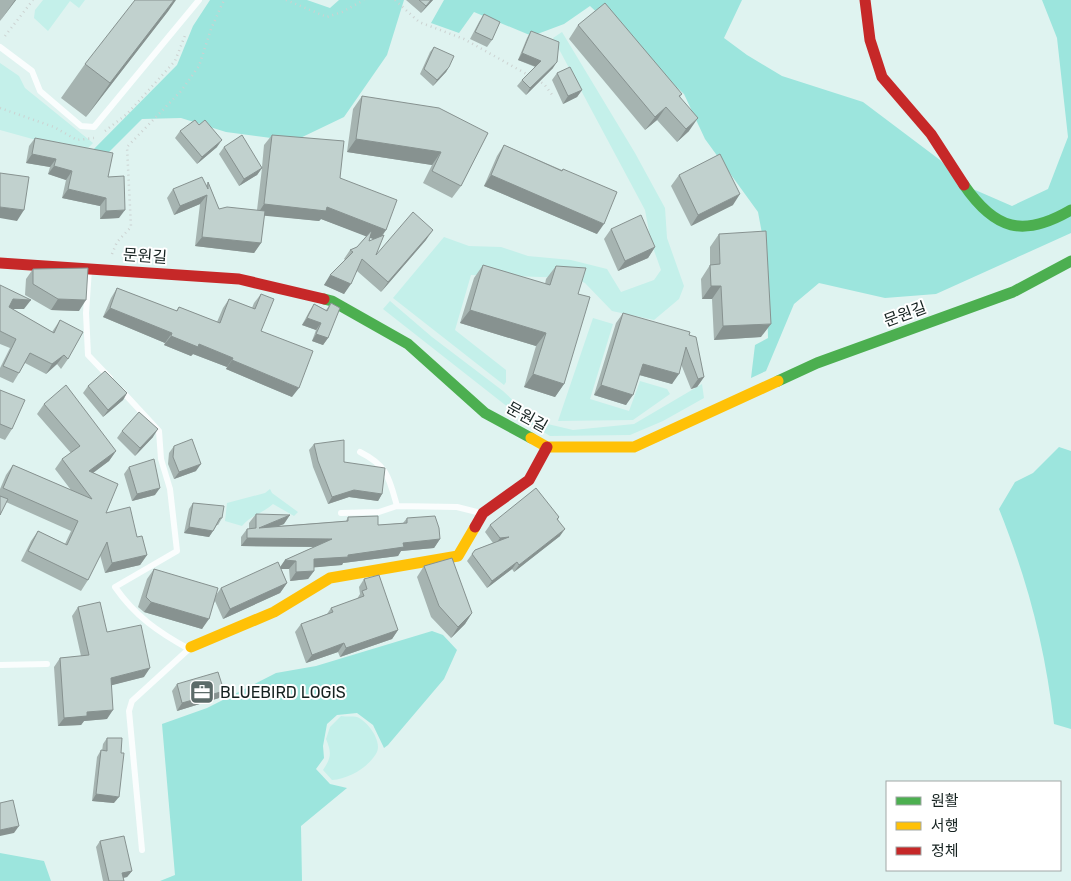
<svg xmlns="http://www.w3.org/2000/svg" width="1071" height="881" font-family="Rubik,'Noto Sans KR',sans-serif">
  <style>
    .green { fill: #c4f0ea }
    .forest { fill: #9ce5dd }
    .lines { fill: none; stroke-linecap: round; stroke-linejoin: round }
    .path { stroke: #ccd2d1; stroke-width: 2.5; stroke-dasharray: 1 4; stroke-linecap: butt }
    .lane { stroke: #fafdfd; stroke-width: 6 }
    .fast { stroke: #4caf50; stroke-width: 11 }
    .slow { stroke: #ffc107; stroke-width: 11 }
    .jam { stroke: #c62828; stroke-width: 11 }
    .wall { fill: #a6b4b1; fill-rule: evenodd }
    .shaded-wall { fill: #879290 }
    .building { fill: #c1d1ce; stroke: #879290 }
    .labels { text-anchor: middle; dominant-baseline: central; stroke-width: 4; stroke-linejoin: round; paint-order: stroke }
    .street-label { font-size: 16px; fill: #152220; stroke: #fff }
    .poi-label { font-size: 16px; fill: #152220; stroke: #fff; text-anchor: start }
  </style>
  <rect width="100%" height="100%" fill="#dff3f0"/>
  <path class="green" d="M43 0H85L79 8 70 1 48 31 34 18 35 10Z
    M562 32 635 153 665 208 667 238 684 286 679 299 654 320 612 311 585 283 574 278 471 275 455 330 506 370V382L504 385 393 298 444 237 469 246 501 247 528 256 571 260 607 269 621 292 654 280 661 270 651 242 645 210 553 38Z
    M0 63 19 76 25 88 93 143 83 153 0 130Z
    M390 301 432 337 503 391 535 421 573 430 634 424 702 384 704 398 663 421 630 435 550 436 527 422 383 309Z
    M593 318 613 324 590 399 629 411 640 381 667 389 670 394 633 420 558 421Z
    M270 489 272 493 298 512 294 516 273 504C263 513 250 516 242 526L225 521 227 503 265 493Z
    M341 716C346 717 353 716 357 717 367 721 382 740 377 752 369 767 349 779 332 780L323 770C331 758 332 753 326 739L330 727Z"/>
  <path class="forest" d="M210 0H307L330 8 339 0H404L387 55 344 117 294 141 226 132 181 118 142 119 106 155H88L177 65 193 26Z
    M444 0H742L724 38 747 55 782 76 863 102 940 160 966 186 1012 206 1048 189 1068 137 1057 38 1042 0H1071V233L936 294 885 298 819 283 794 304 766 371 751 378 755 345 768 338 766 255 758 212 705 139 684 94 590 6 564 24 532 36 474 12 459 33 431 23Z
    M1059 447 1071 451V729L1054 724C1045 647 1028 581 999 509L1015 482 1033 473Z
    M432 631 443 635 457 650 444 679 388 745 384 748 373 725 357 713 337 715 327 724 323 746 324 758 316 769 330 784 347 788 301 826 302 881H160L175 875 162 724 207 708 276 673 316 666Z
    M0 853 44 861 51 881H0Z"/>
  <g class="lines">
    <path class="path" d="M286 0 327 17 342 12 364 0
      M395 0 419 22 464 39 530 76
      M5 36 33 0
      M537 80 544 84 553 96
      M0 108 54 127 77 140 94 138
      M105 131 127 114 175 61 186 33
      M112 254 117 242 131 227 127 147 181 91 199 66 211 29 224 0"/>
    <path class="lane" d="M0 47 32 71 40 91 81 126 94 127 199 0
      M89 269 86 313 88 355 110 378
      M122 391 159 431 161 459 170 489 177 551 115 587C135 616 158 632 189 649
      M360 452C388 466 389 478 397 506
      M341 513 379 512 397 506 457 507 481 513
      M0 665 47 664
      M142 850 129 711 132 701 190 648"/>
    <path class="fast" d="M964 185C995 230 1023 238 1071 210
      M324 299 332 301 408 344 485 413 531 438
      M778 381 817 363 1013 292 1071 261"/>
    <path class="slow" d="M531 438 547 447H634L778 381
      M191 647 274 612 330 578 458 556 475 527"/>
    <path class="jam" d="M865 0 870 40 882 77 931 134 964 185
      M0 263 239 279 324 299
      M475 527 483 513 529 480 547 447"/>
  </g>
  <path class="wall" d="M0 0H16L0 21Z
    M406 0H433L421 13Z
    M169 10 86 117 61 98 85 64Z
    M484 14 492 40 487 47 470 39 479 22Z
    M578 25 682 94 680 97 689 131 677 142 657 120 645 130 569 39Z
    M531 31 553 68 526 95 517 86 522 80 535 67 518 60 527 38Z
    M434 47 449 67 446 72 433 86 420 74 430 52Z
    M557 73 582 90 577 97 563 104 552 80Z
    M362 96 488 133 461 186 452 198 423 183 432 165 347 152 353 109Z
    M180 131 217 147 197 164 175 138Z
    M272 135 340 178 386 230 382 236 376 255 426 240 381 292 357 271 344 294 324 285 345 260 344 259 350 250 357 247 367 236 321 219 319 221 264 215 261 243 254 253 195 246 200 204 174 215 167 198 173 189 206 186 208 182 219 209 257 210 262 168 257 175 239 186 219 154 224 147 262 167 264 145ZM370 237 375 239 369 241Z
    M35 138 108 177 119 218 100 219V206L62 198 66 180 48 174 50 167 26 163 29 146Z
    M504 145 562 170 563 169 597 234 484 186 497 156Z
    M679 175 733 205 691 226 671 186Z
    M611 229 655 247 648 258 618 271 604 239Z
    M719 234 761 337 714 340 712 299H702L701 279 710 265V247Z
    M483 265 545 284 546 279 556 266 578 294 564 384 555 397 524 387 536 346 460 323 474 278Z
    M33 269 79 311 51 310 25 295 26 279Z
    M0 285 24 309H12L52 332 60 320 68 359 61 369 57 364 46 374 25 363 13 383 0 377V368L10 348 0 344Z
    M117 288 176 311 179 307 217 322 223 308 229 299 252 308 254 303 261 294V331L292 397 226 369 227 367 193 354 191 356 164 345 165 343 103 317 111 298Z
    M331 303 328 338 323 345 312 341 316 330 302 325 309 312 314 304 326 310Z
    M623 313 689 335 704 377 697 387 691 389 681 364 672 384 639 375 626 405 594 395 616 323Z
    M88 386 127 393 123 400 103 417 83 393Z
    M0 390 12 429 5 440 0 438Z
    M44 404 116 451 109 461 93 473 106 513 137 537 147 555 140 565 105 573 100 555 88 580 81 591 21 561 31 541 38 531 65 544 71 531 6 502 0 515V489L6 475 13 465 71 490 55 469 62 459 71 453 37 414Z
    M122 431 153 437 135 456 117 438Z
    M314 444 344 462 382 494 378 501 349 497 328 504 313 467 309 450Z
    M174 446 196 471 174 479 168 464 169 453Z
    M129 467 155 495 132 501 124 474Z
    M193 503 222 518 218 525H217L209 537 184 533 189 509Z
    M256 514 284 524 278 526 346 521 348 517 378 525 403 523 407 518 440 539 434 548 401 551 398 556 343 563 342 565 314 567V571L308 579 290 581 289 569H281L287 583 280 593 223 619 215 601 202 629 144 612 138 607 147 579 154 569 216 595 221 588 280 567 285 560 314 547 241 546V537L247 529H249V523Z
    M559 517 558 520 560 536 514 572 512 569 487 588 467 561 475 550 493 543 485 532 490 525Z
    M424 566 472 613 465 624 451 638 431 617 417 577Z
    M364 579 398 630 392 639 340 657 338 652 306 663 295 632 301 624 327 614 331 608 357 599 360 594 359 587Z
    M78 607 107 632 144 677 111 685 107 719 84 721 81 725 58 726 54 667 60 658 81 656 72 616Z
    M177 684 224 691 219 698 177 711 172 691Z
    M107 738 114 803 92 801 97 757 101 750 102 751 103 744Z
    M100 841 132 871 127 877 123 878 124 881H103L96 847Z"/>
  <path class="shaded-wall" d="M15 0H16L0 21Z
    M174 0H176L169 10 86 117 110 83Z
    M431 0H433L421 13 426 6Z
    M522 53 541 61 537 67 518 60Z
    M557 62 553 68 526 95 530 88Z
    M449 67 446 72 433 86 437 80Z
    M582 90 577 97 563 104 568 96Z
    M666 107 657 120 645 130 655 117Z
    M698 118 689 131 677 142 686 129Z
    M356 139 441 152 432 165 347 152Z
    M222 140 217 147 197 164 202 157Z
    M32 154 56 159 50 167 26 163Z
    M54 166 72 171 66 180 48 174Z
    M262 168 257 175 239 186 244 179Z
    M491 175 604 224 597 234 484 186Z
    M68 189 106 198 100 206 62 198Z
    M740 194 733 205 691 226 698 215Z
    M207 195 200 204 174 215 180 206Z
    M264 204 327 207 386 230 378 241 321 219 319 221 257 215Z
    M0 207 24 210 17 221 0 218Z
    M125 210 119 218 100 219 106 211Z
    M433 230 426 240 381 292 388 282Z
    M202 237 261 243 254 253 195 246Z
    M655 247 648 258 618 271 625 261Z
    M330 275 351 284 344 294 324 285Z
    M711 286H721L712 299H702Z
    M13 299 31 300 24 309H6Z
    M58 299 86 300 79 311 51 310Z
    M110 308 172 333 165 343 103 317Z
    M470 310 546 333 536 346 460 323Z
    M307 318 321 323 316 330 302 325Z
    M771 324 761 337 714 340 723 326Z
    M316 334 328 338 323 345 312 341Z
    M171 336 199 344 233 358 227 367 193 354 191 356 164 345Z
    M64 355 57 364 46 374 52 364Z
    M232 360 299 388 292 397 226 369Z
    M643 364 679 374 672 384 636 374Z
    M533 374 564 384 555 397 524 387Z
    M704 377 697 387 691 389 698 379Z
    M601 385 633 395 626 405 594 395Z
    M127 393 123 400 103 417 108 410Z
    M158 429 153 437 135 456 140 448Z
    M116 451 109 461 82 481 89 471Z
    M201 464 196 471 174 479 179 472Z
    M160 488 155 495 132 501 137 494Z
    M354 490 382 494 378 501 349 497 328 504 332 497Z
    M290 515 284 524 253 536 259 528Z
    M189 527 213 531 209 537 184 533Z
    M565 529 560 536 514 572 519 565Z
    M509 537 495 545 500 538Z
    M247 538 332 539 326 547 241 546Z
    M440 539 434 548 401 551 398 556 343 563 342 565 308 568 314 559 348 555 403 543Z
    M147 555 140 565 105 573 112 563Z
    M285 560 296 561 289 569H279Z
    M517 562 512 569 487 588 492 581Z
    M314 571 308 579 290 581 296 572Z
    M287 583 280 593 223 619 230 609Z
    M151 602 209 619 202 629 144 612Z
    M472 613 465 624 451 638 458 627Z
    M398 630 392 639 340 657 346 648Z
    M344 643 338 652 306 663 312 655Z
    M150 668 144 677 105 687 111 678Z
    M224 691 219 698 177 711 182 703Z
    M113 710 107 719 84 721 81 725 58 726 64 718 87 712Z
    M96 794 119 797 114 803 92 801Z
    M19 826 14 833 0 836V830Z
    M132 871 127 877 117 879 122 873Z"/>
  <path class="building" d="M135 0H174L110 83 85 64Z
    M419 0H431L426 6Z
    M605 3 682 94 679 96 698 118 686 129 666 107 655 117 578 25Z
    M484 14 500 22 492 40 475 32Z
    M531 31 559 42 557 62 530 88 522 80 541 61 522 53Z
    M434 47 454 56 449 67 437 80 424 69Z
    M570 67 582 90 568 96 557 73Z
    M362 96 439 108 488 133 461 186 432 171 441 152 356 139Z
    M195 120 199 125 205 120 222 140 202 157 180 131Z
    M242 135 262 168 244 179 224 147Z
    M272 135 344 141 340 178 397 200 386 230 327 207 326 211 264 204Z
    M35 138 113 153 108 177 124 176 125 210 106 211V198L68 189 72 171 54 166 56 159 32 154Z
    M504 145 562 171 563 169 617 192 604 224 491 175Z
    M720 154 740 194 698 215 679 175Z
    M0 173 29 177 24 210 0 207Z
    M202 177 208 189V182L219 209 227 207 265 211 261 243 202 237 207 195 180 206 173 189Z
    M413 212 433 230 388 282 362 259 351 284 330 275 353 252 350 250 357 247 372 230 369 241 384 235 376 255Z
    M641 215 655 247 625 261 611 229Z
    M766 231 771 324 723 326 721 286H711L710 265 720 264 719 234Z
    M483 265 550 285 556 266 586 268 578 294 590 297 564 384 533 374 546 333 470 310Z
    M88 268 86 300 58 299 33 284V269Z
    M0 285 31 300 13 299 9 307 54 333 60 320 83 332 68 359 64 355 52 364 30 353 19 373 3 366 16 339 0 331Z
    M117 288 177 311 179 307 220 323 229 299 255 309 261 294 274 299 261 331 313 351 299 388 232 360 233 358 199 344 198 347 171 336 172 333 110 308Z
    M331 303 340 308 328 338 316 334 321 323 307 318 314 304 327 311Z
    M623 313 690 332 689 335 696 337 704 377 698 379 686 347 679 374 643 364 633 395 601 385Z
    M105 371 127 393 108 410 88 386Z
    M66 385 116 451 89 471 118 484 106 513 130 507 137 537 142 536 147 555 112 563 107 542 88 580 28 551 38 531 67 545 78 521 3 488 13 465 92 499 62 459 80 446 44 404Z
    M0 390 25 400 12 429 0 424Z
    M139 412 158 429 140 448 122 431Z
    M192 439 201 464 179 472 173 457 174 446Z
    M344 440V462L385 468 382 494 354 490 332 497 318 461 314 444Z
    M154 459 160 488 137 494 129 467Z
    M536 488 559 517 557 519 565 529 519 565 517 562 492 581 472 554 475 550 509 537 500 538 490 525Z
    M0 496 8 499 0 515Z
    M193 503 224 506 222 518H220L213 531 189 527Z
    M256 514 290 515 259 528 348 521V517L378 516V525L407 523V518L435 516 439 528 440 539 403 543 404 547 348 555V557L314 559V571L296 572V561L285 560 332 539 247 538V529L256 528Z
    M452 558 472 613 458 627 439 606 424 566Z
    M278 562 287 583 230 609 221 588Z
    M154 569 218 588 209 619 151 602 146 597Z
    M379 575 398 630 346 648 344 643 312 655 301 624 333 612 331 608 364 596 362 591 367 589 364 579Z
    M100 602 107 632 141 625 150 668 111 678 113 710 87 712V716L64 718 60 658 89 655 78 607Z
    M218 672 224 691 182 703 177 684Z
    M107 738H122L121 753H124L119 797 96 794 101 750 107 751Z
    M13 800 19 826 0 830V803Z
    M124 836 132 871 122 873 124 881H109L100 841Z"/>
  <defs>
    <symbol id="office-square" viewBox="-11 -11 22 22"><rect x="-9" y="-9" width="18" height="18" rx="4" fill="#5c6b69" stroke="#fff"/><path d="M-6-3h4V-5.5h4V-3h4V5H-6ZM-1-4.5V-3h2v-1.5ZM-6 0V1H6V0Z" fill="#fff"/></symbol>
  </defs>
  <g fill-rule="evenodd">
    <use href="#office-square" x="188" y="678" width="28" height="28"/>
  </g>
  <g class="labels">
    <g class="street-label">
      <text transform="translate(145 256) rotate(4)">문원길</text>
      <text transform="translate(905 314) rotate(-20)">문원길</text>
      <text transform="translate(527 417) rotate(29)">문원길</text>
    </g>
    <g class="poi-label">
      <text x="220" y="692">BLUEBIRD LOGIS</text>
    </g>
  </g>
  <rect x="886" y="781" width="175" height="90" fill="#ffffff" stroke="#a1a7a6"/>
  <rect x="896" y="797" width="25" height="8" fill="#4caf50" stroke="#a1a7a6"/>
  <text x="931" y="806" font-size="15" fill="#152220">원활</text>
  <rect x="896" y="822" width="25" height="8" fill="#ffc107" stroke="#a1a7a6"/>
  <text x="931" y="831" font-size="15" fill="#152220">서행</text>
  <rect x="896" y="847" width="25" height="8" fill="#c62828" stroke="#a1a7a6"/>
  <text x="931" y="856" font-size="15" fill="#152220">정체</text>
</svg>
